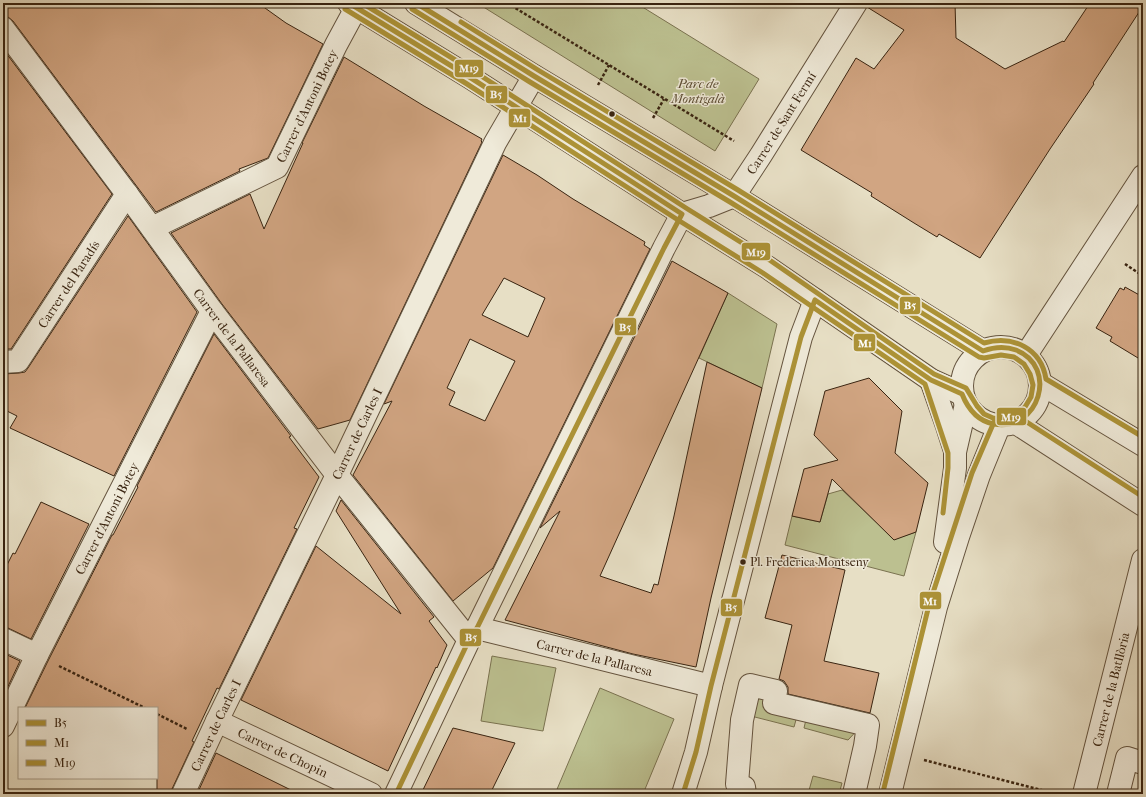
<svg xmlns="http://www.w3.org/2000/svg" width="1146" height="797" font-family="'IM FELL French Canon',serif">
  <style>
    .green { fill: #bcc090; stroke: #7a7250 }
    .building { fill: #d1a582; stroke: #392411; fill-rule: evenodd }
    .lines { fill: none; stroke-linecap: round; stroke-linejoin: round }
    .minor-casing { stroke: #64533e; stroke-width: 24 }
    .path { stroke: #392411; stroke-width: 2.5; stroke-dasharray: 3 2; stroke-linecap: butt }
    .minor { stroke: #efead9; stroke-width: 22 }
    .bus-1-casing { stroke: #efead9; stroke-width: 8 }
    .bus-2-casing { stroke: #efead9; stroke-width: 8 }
    .bus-3-casing { stroke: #efead9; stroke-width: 8 }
    .bus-1 { stroke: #ac9236; stroke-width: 5 }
    .bus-2 { stroke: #ac9236; stroke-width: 5 }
    .bus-3 { stroke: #ac9236; stroke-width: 5 }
    .bus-dot { fill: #392411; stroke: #efead9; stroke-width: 1.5 }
    .labels { text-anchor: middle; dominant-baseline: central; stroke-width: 3; stroke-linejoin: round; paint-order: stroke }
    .bus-label { font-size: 12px; fill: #392411; stroke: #efead9; text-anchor: start }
    .park-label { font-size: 13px; font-style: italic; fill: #5a4b31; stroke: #efead9 }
    .street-label { font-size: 13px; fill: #392411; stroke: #efead9 }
    .line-badge { stroke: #efead9; stroke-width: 1.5 }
    .badge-label { font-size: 11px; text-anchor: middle; font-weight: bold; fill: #fff }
  </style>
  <rect width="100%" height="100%" fill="#e7dfc5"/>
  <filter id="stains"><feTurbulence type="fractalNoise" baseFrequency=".005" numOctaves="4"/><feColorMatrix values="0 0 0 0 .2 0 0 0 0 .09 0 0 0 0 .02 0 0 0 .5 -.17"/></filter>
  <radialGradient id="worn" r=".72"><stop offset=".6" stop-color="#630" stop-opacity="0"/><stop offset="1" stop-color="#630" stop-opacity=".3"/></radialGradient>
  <path class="green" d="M477 3H636L759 79 715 151Z
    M728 293 777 324 762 388 699 358Z
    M842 490 894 539 916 532 904 576 785 545 792 516 820 522 828 494Z
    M492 656 556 668 543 731 481 721Z
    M750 685 799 709 794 727 743 714Z
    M600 688 674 719 643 794H555Z
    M808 711 864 723 848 740 804 728Z
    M813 776 842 783 839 794H808Z"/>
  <path class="building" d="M3 3H258L286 23 323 44 268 158 239 169 240 171 156 212 13 21 8 17 3 16Z
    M868 3H955L956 38 1005 69 1063 41 1064 42 1090 3H1143V6L1093 83 1094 84 1050 149 980 258 939 234 937 237 914 223 871 196 872 193 801 150 856 58 874 69 904 30 867 7Z
    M3 49 112 194 11 349H3Z
    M344 57 424 106 482 139 481 141 482 142 350 420 343 422 318 429 222 304 171 233 250 194 264 229 303 143H302Z
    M503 155 537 175 573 199 645 242 644 245 650 249 493 568 453 601 353 475 392 401 384 404ZM504 278 545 298 528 337 482 315ZM470 339 515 361 485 421 449 405 455 392 447 388Z
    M128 216 197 312 114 476 10 428 17 416 3 409V374L19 373 25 372 28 368Z
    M672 261 728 293 600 576 651 593 654 584 658 585 674 516 707 362 762 388 711 598 696 667 633 654 505 620 560 511 540 528Z
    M1125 287 1143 297V361L1110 341 1112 337 1096 328 1120 288 1124 290Z
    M214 334 291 436 289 437 319 477 294 528 297 529 219 689 217 688 192 741 194 742 172 789 171 794H157V708H25L48 661 112 535H113L138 487 137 486Z
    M869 378 902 411 895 453 928 483 916 532 894 540 832 479 820 522 792 516 804 469 838 460 814 435 825 391Z
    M341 500 434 617 429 621 447 645 437 668 436 667 388 771 241 700 316 546 401 614 336 511Z
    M41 502 89 524 31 639 8 628 3 627V573L13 553 15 554Z
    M782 555 845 570 824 661 879 673 870 713 788 694V687L784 681 779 679 792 625 765 618Z
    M3 653 20 661 3 697Z
    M453 728 515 743 490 794H421Z
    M216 753 299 794H197Z"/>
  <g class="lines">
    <defs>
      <g id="minor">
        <path d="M349 3 471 78 682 214 767 267 931 380 962 394"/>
        <path d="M416 3 534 76 734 196 983 351"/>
        <path id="s1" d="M3 28 127 194 212 311 337 475 469 640"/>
        <path id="s2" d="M682 214 709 206 734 196 761 155 856 3"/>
        <path id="s3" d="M152 228 277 167 336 45 356 8"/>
        <circle cx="1001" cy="386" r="39"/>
        <path d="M1026 355 1143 176"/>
        <path id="s4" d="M3 362 18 361 127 194"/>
        <path d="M931 380 947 426 955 451"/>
        <path d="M1040 383 1143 445"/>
        <path d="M1016 423 1143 505"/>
        <path d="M945 542 955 468V452L966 404"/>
        <path id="s5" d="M477 628 711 686"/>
        <path d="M3 639 37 655"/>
        <path id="s6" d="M217 721 371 794"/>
        <path id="s7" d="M3 726 37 655 212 311"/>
        <path id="s8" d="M183 794 217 721 337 475 495 143 534 76"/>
        <path d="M396 794 469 640 477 628 664 248 682 214"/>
        <path d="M683 794 696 752 711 686 801 337 815 300"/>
        <path d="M745 794 744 787 737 784 742 720 750 685 776 691 774 703 868 725 865 746 854 794"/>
        <path d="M890 794 936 607 958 537 979 475 999 426"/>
        <path id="s9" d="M1084 794 1143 560"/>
        <path d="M1118 794 1127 758 1143 763"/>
      </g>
    </defs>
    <use href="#minor" class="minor-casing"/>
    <path class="path" d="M507 3 734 141
      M598 85 609 65
      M653 118 664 99
      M1125 264 1143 276
      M59 666 145 708
      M157 714 187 729
      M924 760 1057 794"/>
    <use href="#minor" class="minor"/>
    <defs>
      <path id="bus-1" d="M349 3 471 78 682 214 664 248 477 628 469 640 396 794
        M416 3 534 76 734 196 983 351C994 347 1005 346 1016 350 1059 367 1039 432 994 424 977 421 968 409 962 394L931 380 815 300 801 337 711 686 696 752 683 794"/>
      <path id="bus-2" d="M345 9 467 84 678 220 763 273 925 384 948 453V468L943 513
        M412 9 530 82 730 202 979 357 984 358 1001 355 1014 357 1024 364 1030 374 1033 385 1031 397 1025 407 1014 416 997 419 994 422 972 473 929 605 883 792"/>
      <path id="bus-3" d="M362 3 475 72 686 208 771 261 934 374 966 388 977 406 984 414 993 418 999 419 1015 416 1019 417 1143 497
        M461 22 538 70 738 190 984 343C1013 335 1041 348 1046 379L1143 437"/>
    </defs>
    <use href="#bus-1" class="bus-1-casing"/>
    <use href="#bus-2" class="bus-2-casing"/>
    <use href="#bus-3" class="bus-3-casing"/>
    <use href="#bus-1" class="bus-1"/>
    <use href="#bus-2" class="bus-2"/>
    <use href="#bus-3" class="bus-3"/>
  </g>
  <g class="bus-dot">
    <circle cx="612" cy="114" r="3.5"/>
    <circle cx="743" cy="562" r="3.5"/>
  </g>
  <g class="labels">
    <g class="bus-label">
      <text x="750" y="562">Pl. Frederica Montseny</text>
    </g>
    <g class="park-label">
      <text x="698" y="83">Parc de<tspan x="698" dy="15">Montigalà</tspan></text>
    </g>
    <g class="street-label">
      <text stroke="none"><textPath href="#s3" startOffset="207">Carrer d'Antoni Botey</textPath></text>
      <text stroke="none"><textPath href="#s2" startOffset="142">Carrer de Sant Fermí</textPath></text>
      <text stroke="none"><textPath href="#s4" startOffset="107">Carrer del Paradís</textPath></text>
      <text stroke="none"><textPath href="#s1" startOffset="385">Carrer de la Pallaresa</textPath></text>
      <text stroke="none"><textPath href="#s8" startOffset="400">Carrer de Carles I</textPath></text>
      <text stroke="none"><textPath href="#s7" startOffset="232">Carrer d'Antoni Botey</textPath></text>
      <text stroke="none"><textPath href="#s5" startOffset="121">Carrer de la Pallaresa</textPath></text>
      <text stroke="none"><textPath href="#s9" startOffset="108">Carrer de la Batllòria</textPath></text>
      <text stroke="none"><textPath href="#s8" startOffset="76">Carrer de Carles I</textPath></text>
      <text stroke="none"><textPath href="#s6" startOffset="73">Carrer de Chopin</textPath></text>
    </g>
  </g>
  <g class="line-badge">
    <rect x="454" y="59" width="30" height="19" rx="4" fill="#ac9236"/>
    <rect x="485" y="85" width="23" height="19" rx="4" fill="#ac9236"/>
    <rect x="508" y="108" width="23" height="20" rx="4" fill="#ac9236"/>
    <rect x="741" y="242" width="30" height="19" rx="4" fill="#ac9236"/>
    <rect x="899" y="296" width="22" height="19" rx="4" fill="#ac9236"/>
    <rect x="614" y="317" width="23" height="19" rx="4" fill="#ac9236"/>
    <rect x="853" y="333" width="23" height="19" rx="4" fill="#ac9236"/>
    <rect x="996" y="407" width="31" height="19" rx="4" fill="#ac9236"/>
    <rect x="919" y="591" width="23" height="19" rx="4" fill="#ac9236"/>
    <rect x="720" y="598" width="23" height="19" rx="4" fill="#ac9236"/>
    <rect x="459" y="628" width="23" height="19" rx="4" fill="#ac9236"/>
  </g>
  <g class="badge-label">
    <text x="469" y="72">M19</text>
    <text x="496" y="98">B5</text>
    <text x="520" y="122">M1</text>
    <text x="756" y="256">M19</text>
    <text x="910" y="309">B5</text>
    <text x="625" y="331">B5</text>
    <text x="865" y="347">M1</text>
    <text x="1011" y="421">M19</text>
    <text x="930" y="605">M1</text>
    <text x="731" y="611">B5</text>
    <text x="471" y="641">B5</text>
  </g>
  <rect width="1146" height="797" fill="none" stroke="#e7dfc5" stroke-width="16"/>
  <rect x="4" y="4" width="1138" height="789" fill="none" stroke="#392411" stroke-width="2"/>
  <rect x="8" y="8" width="1130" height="781" fill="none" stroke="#392411"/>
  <rect x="18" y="707" width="140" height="72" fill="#efead9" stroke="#a69b89"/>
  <rect x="26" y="720" width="20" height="6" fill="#ac9236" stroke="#a69b89"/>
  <text x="54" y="727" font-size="12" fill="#392411">B5</text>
  <rect x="26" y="740" width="20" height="6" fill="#ac9236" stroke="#a69b89"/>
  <text x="54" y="747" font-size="12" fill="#392411">M1</text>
  <rect x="26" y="760" width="20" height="6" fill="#ac9236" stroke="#a69b89"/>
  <text x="54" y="767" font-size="12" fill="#392411">M19</text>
  <rect width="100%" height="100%" filter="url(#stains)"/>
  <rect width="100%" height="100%" fill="url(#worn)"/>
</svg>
